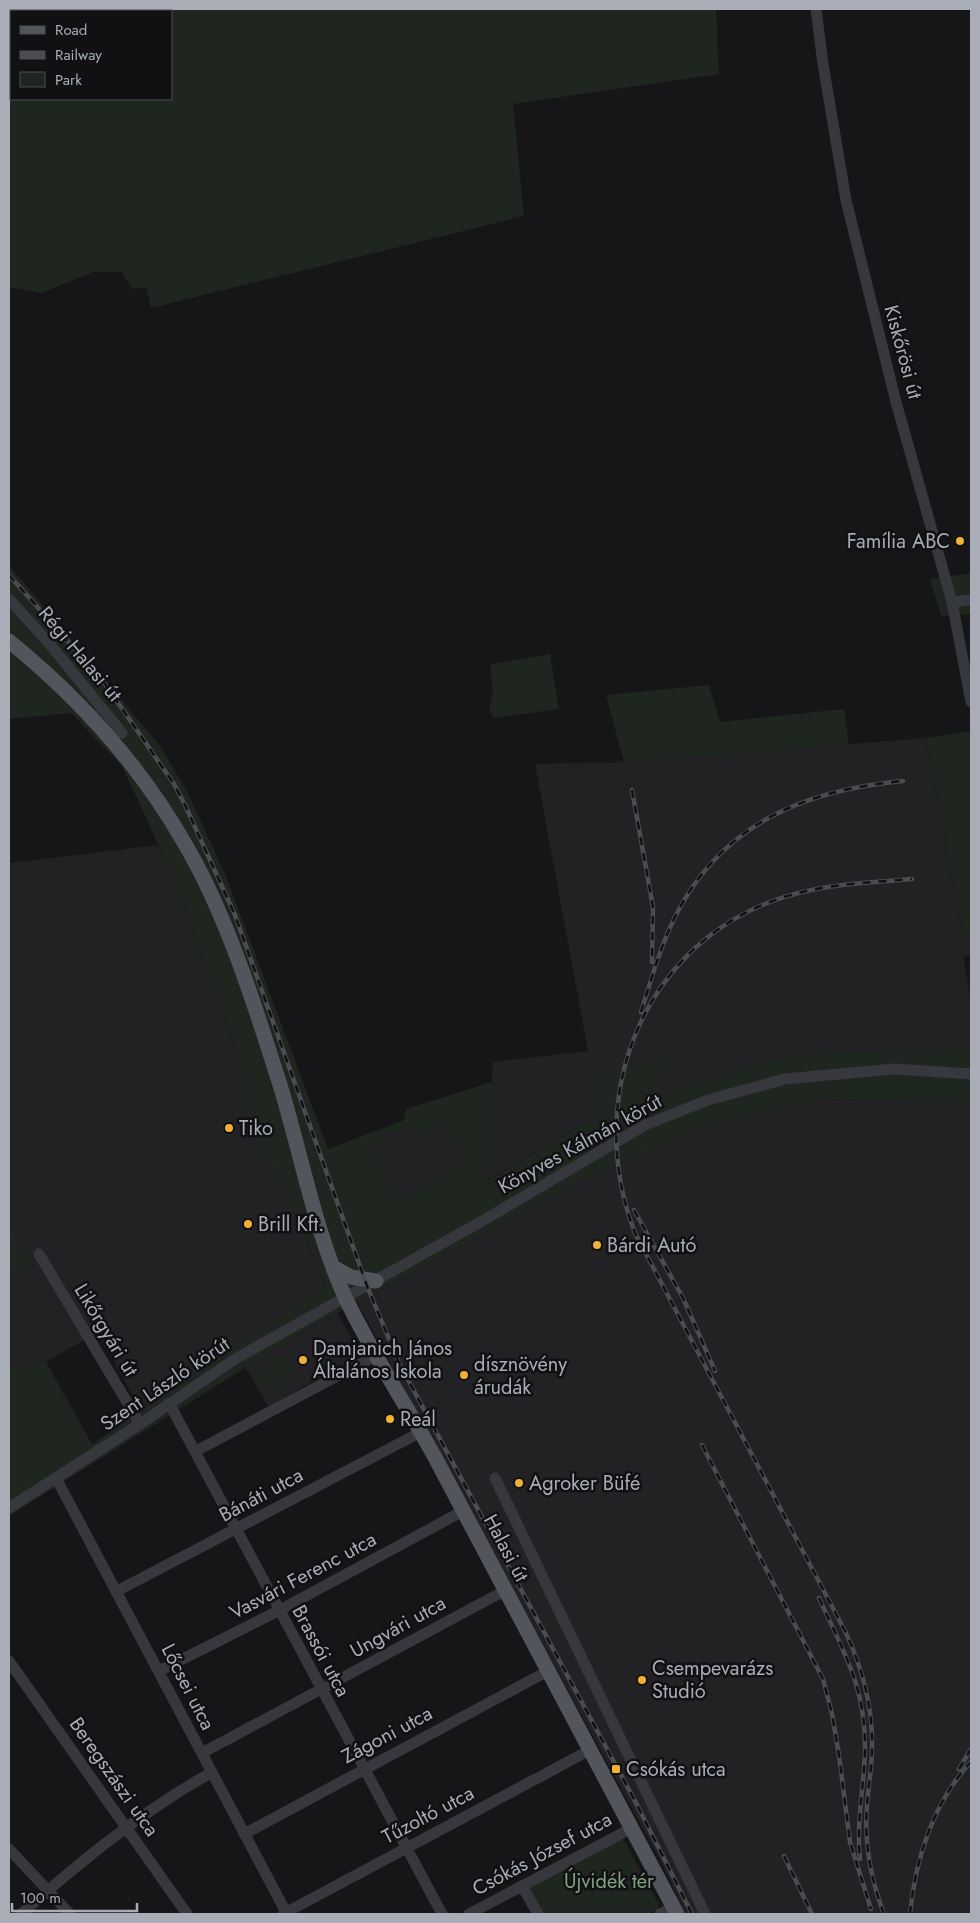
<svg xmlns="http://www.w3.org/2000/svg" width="980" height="1923" font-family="Jost,sans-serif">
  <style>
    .built { fill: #222225 }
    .green { fill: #1e261f; fill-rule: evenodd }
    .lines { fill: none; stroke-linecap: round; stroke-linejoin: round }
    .minor { stroke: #37383d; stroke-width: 11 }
    .major { stroke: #53555c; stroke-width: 15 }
    .rail-casing { stroke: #4a4c52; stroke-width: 4.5 }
    .rail { stroke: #111113; stroke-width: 2.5; stroke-dasharray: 8; stroke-linecap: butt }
    .poi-dot { fill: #f2b134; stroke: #111113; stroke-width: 2 }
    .labels { text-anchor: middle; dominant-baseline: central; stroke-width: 5; stroke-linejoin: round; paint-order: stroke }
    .street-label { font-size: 20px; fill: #a8adb8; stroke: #111113 }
    .poi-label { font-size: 20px; fill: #a8adb8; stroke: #111113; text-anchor: start }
    .park-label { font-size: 20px; fill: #7fa381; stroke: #111113 }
  </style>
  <rect width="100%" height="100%" fill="#161618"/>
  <path class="built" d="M926 738 963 937 971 936V955L963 956 971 1000V1047L815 1054 767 1062 657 1097 667 1055 601 1114 486 1181 493 1062 588 1051 535 764 624 762Z
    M158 845 175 881 246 1079V1108L254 1137 279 1177 326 1286 141 1411 98 1332 46 1362 9 1369V1280L34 1265 9 1225V863Z
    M822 1099 971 1102V1914H686L660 1860 357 1302 591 1175 714 1123Z
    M444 1121 468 1159 467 1162 401 1202 370 1147 406 1125Z
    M337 1312 361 1354 268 1407 245 1366Z"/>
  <path class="green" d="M9 9H716L719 74 513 104 524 216 151 308 146 287 132 289 122 272H93L41 293 9 287ZM171 11V99H11V11Z
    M9 565 160 746 187 791 226 876 328 1149 404 1120 406 1109 492 1082 487 1181 601 1114 596 1076 668 1055 657 1097 767 1062 815 1054 971 1047V1102L822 1099 714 1123 591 1175 304 1331 9 1516V1369L46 1362 92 1444 326 1285 279 1177 254 1137 246 1108V1079L175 881 122 766 71 713 9 719ZM444 1121 468 1159 467 1162 401 1202 370 1147 406 1125 415 1140Z
    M971 573V614L941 616 930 579Z
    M550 654 559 709 494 718 489 709 493 693 490 664Z
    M709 685 720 722 844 709 849 745 624 762 606 695Z
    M971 731V936L963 937 926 738Z
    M9 1225 34 1265 9 1280Z
    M282 1355 295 1375 283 1382 271 1362Z
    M271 1365 284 1388 269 1397 255 1374Z
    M619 1838 624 1840 659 1905 658 1909 648 1914H541L528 1886Z"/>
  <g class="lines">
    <path class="minor" d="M816 9 823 64 846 200 896 402 952 602 971 702
      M9 599 48 642 122 733
      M952 602 971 600
      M39 1254 140 1424
      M169 1403 442 1914
      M196 1451 377 1355
      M56 1478 287 1914
      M495 1478 705 1914
      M9 1508 140 1424 235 1359 484 1220 645 1125 708 1100 785 1079 894 1069 971 1074
      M117 1591 421 1432
      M9 1661 187 1914
      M159 1671 278 1611 463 1511
      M202 1753 506 1590
      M244 1834 548 1671
      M9 1849 70 1914
      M522 1886 538 1914
      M21 1914C82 1860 140 1813 212 1772
      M283 1914 590 1750
      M469 1914 632 1828
      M660 1914 674 1907"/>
    <path class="major" d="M9 641C79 698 140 765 185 844 227 915 256 1009 281 1088 302 1158 315 1230 345 1297 372 1354 408 1407 438 1463 518 1613 598 1763 677 1914
      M333 1267 351 1277 376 1281"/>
    <defs>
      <path id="rail" d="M9 575 103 681 174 784 185 805 235 915 367 1286 399 1363 635 1801 692 1914
        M632 790 653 907 652 962
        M641 1012C651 980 660 948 674 919 720 824 805 790 903 781
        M634 1210 683 1298 715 1371
        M702 1445 823 1679 832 1714 839 1755 850 1842 871 1909
        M819 1598C844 1653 866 1687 865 1751 864 1787 856 1822 860 1859
        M959 1769 971 1749
        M784 1856 812 1914
        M884 1914C871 1880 864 1843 867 1806 868 1787 872 1768 872 1749 873 1708 863 1669 845 1631L635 1233C585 1104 637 953 770 902 816 884 864 883 912 879
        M910 1914C915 1861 933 1802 971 1762"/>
    </defs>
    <use href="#rail" class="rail-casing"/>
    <use href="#rail" class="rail"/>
  </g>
  <g class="poi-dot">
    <circle cx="960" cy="541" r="5"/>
    <circle cx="229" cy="1128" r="5"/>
    <circle cx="248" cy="1224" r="5"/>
    <circle cx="597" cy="1245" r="5"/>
    <circle cx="303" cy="1360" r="5"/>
    <circle cx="464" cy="1375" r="5"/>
    <circle cx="390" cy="1419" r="5"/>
    <circle cx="519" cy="1483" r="5"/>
    <circle cx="642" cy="1680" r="5"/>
    <rect x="611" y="1764" width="10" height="10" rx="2.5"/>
  </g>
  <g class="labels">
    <g class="street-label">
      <text transform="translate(903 352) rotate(75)">Kiskőrösi út</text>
      <text transform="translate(80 654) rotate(50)">Régi Halasi út</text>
      <text transform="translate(580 1144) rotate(-29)">Könyves Kálmán körút</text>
      <text transform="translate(106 1330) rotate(59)">Likőrgyári út</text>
      <text transform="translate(165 1384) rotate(-34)">Szent László körút</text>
      <text transform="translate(261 1495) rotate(-28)">Bánáti utca</text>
      <text transform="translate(506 1548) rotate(62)">Halasi út</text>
      <text transform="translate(303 1576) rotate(-28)">Vasvári Ferenc utca</text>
      <text transform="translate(398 1627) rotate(-29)">Ungvári utca</text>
      <text transform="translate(321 1651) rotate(62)">Brassói utca</text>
      <text transform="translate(188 1687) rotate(63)">Lőcsei utca</text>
      <text transform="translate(387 1735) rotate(-28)">Zágoni utca</text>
      <text transform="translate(114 1777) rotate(55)">Beregszászi utca</text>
      <text transform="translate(428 1815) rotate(-28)">Tűzoltó utca</text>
      <text transform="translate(542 1854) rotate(-28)">Csókás József utca</text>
    </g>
    <g class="poi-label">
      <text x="950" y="541" text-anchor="end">Família ABC</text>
      <text x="239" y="1128">Tiko</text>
      <text x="258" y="1224">Brill Kft.</text>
      <text x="607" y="1245">Bárdi Autó</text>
      <text x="313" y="1348">Damjanich János<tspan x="313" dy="23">Általános Iskola</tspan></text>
      <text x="474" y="1364">dísznövény<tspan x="474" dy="23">árudák</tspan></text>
      <text x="400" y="1419">Reál</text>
      <text x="529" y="1483">Agroker Büfé</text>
      <text x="652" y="1668">Csempevarázs<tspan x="652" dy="23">Studió</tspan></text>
      <text x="626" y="1769">Csókás utca</text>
    </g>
    <g class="park-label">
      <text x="609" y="1881">Újvidék tér</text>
    </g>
  </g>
  <rect width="980" height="1923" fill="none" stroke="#a8adb8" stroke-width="20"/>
  <rect x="10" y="10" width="162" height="90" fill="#111113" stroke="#4d4f55"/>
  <rect x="20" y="26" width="25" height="8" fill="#53555c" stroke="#4d4f55"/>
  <text x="55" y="35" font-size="15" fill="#a8adb8">Road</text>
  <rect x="20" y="51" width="25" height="8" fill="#4a4c52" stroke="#4d4f55"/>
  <text x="55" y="60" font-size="15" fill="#a8adb8">Railway</text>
  <rect x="20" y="72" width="25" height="15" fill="#1e261f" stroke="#4d4f55"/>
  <text x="55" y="85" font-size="15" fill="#a8adb8">Park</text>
  <path d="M12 1903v8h125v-8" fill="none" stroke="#a8adb8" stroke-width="2.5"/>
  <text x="20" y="1903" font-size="15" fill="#a8adb8" stroke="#111113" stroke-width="4" paint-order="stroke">100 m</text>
</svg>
